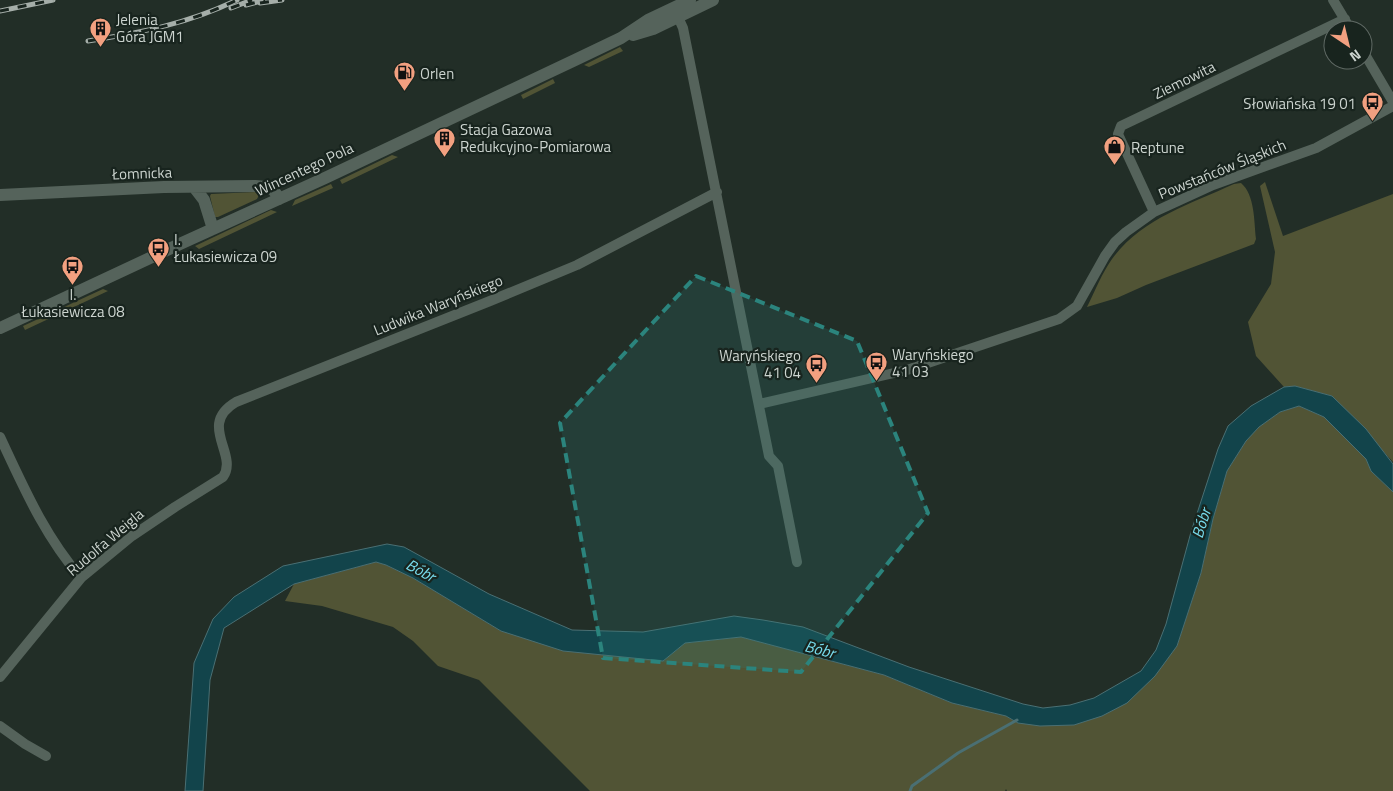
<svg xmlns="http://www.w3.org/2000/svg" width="1393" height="791" font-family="'Titillium Web',sans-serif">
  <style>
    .green { fill: #515435 }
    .water { fill: #12444b; stroke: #4a6f73 }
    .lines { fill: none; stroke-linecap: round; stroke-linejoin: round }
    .stream { stroke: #4a6f73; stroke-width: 3 }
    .minor { stroke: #55635b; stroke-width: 10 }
    .tertiary { stroke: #55635b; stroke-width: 12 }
    .rail-casing { stroke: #a5aea9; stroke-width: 5 }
    .rail { stroke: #18241e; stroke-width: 3; stroke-dasharray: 9; stroke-linecap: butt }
    .marked { fill: #2b847d; fill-opacity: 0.2; stroke: #2b847d; stroke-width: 4; stroke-dasharray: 10 6; stroke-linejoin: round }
    .labels { text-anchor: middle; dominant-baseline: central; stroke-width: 4.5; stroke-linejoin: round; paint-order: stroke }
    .poi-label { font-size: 15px; fill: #ccd4cf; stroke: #18241e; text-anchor: start }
    .street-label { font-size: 15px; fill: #ccd4cf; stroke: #18241e }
    .water-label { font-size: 16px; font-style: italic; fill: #77dbec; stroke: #18241e }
  </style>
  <rect width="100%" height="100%" fill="#222e27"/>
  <path class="green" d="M620 47 623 51 589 67 584 65Z
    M553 79 555 83 523 99 521 95Z
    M392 155 398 157 342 184 340 180Z
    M1265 182 1283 236 1393 194V462L1332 396 1295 386 1284 387 1256 356 1248 322 1271 284 1275 252 1260 186Z
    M1241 183C1255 195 1254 221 1256 239L1254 244 1146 285 1117 298 1087 307C1095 291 1102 273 1112 259 1141 219 1190 204 1234 184Z
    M331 184 333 188 292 206 295 200Z
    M255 192 259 195 257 199 218 217H215L210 196 211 194Z
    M271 210 277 212 199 249 195 246Z
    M103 289 108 291 25 330 23 326Z
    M1299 406 1324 417 1366 459 1371 471 1393 492V791H1007L1006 789 1005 791H590L479 680 438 666 413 641 393 627 322 606 285 601 294 584 376 562 386 565 413 578 501 631 663 661 685 643 741 637 884 675 952 703 1006 716 1018 723 1074 725 1177 646 1201 573 1213 519 1227 471 1246 441 1258 427 1280 412Z"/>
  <path class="water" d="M1295 386 1332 396 1366 429 1393 464V492L1371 471 1366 459 1324 417 1299 406 1280 412 1259 427 1246 441 1227 471 1213 519 1201 573 1177 646 1155 676 1127 703 1102 716 1074 725 1040 726 1018 723 1006 716 952 703 884 675 741 637 685 643 663 661 563 651 501 631 413 578 386 565 376 562 294 584 224 628 210 680 203 791H185L194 663 213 619 234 597 283 566 387 544 404 547 489 594 572 630 643 632 734 616 763 620 803 627 909 667 1023 704 1043 708 1070 705 1094 698 1141 671 1156 650 1166 624 1191 532 1218 449 1228 426 1251 406 1284 387Z"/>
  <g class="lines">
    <path class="stream" d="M910 791 912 786 958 753 1017 720"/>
    <path class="minor" d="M1333 0 1351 30
      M679 11 678 17 683 28 769 456 778 466 797 562
      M1363 51 1393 102
      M1154 212 1118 134 1121 126 1345 19
      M759 404 907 370 1059 319 1077 306 1105 256 1115 242 1126 232 1154 212 1213 185 1316 148 1393 106
      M0 437C24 488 44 535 81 578
      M0 677 81 578 132 536 175 507 223 477C239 454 197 425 236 402L490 301 577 265 717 192
      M0 726 25 744 46 756"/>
    <path class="tertiary" d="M633 35 653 29 713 0
      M194 187 204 200 213 229
      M0 195 164 187 255 186C268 187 273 186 279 199
      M0 328 182 243 325 178 575 60 621 38 648 20 690 0"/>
    <defs>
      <path id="rail" d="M260 3 282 0
        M246 5 265 0
        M231 8 252 0
        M0 11 53 0
        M88 41C143 32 187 24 237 0"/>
    </defs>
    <use href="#rail" class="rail-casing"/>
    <use href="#rail" class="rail"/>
  </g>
  <path class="marked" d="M696 276 857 341 928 513 801 672 603 658 560 423Z"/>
  <defs>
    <symbol id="building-pin" viewBox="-11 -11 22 30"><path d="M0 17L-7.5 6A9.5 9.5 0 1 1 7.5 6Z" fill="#f2a080" stroke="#18241e"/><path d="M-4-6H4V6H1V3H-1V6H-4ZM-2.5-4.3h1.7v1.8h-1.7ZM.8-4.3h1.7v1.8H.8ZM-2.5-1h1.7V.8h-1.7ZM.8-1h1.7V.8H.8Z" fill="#111"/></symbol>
    <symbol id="fuel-pin" viewBox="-11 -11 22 30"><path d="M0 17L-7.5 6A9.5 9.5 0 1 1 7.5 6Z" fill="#f2a080" stroke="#18241e"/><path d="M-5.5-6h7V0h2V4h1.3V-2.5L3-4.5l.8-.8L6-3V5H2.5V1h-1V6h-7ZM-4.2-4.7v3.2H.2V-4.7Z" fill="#111"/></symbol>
    <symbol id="bus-pin" viewBox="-11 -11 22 30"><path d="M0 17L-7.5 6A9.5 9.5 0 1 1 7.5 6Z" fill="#f2a080" stroke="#18241e"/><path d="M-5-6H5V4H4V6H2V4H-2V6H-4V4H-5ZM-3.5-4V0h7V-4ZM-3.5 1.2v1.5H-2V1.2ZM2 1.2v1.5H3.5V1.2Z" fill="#111"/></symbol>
    <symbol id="shop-pin" viewBox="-11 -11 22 30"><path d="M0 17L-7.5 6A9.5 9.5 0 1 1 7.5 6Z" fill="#f2a080" stroke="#18241e"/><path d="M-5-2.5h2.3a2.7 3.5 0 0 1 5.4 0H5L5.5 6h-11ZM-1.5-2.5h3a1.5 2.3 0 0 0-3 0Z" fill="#111"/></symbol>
  </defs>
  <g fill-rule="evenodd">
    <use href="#building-pin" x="88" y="16" width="25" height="34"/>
    <use href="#fuel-pin" x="392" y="60" width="25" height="34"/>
    <use href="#bus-pin" x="1360" y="90" width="25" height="34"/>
    <use href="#building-pin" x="432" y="126" width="25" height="34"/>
    <use href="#shop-pin" x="1102" y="134" width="25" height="34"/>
    <use href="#bus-pin" x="146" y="236" width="25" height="34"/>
    <use href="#bus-pin" x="60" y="254" width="25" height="34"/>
    <use href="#bus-pin" x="864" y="350" width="25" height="34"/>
    <use href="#bus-pin" x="804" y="352" width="25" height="34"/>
  </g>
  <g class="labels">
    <g class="poi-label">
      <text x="116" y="19">Jelenia<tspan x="116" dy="17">Góra JGM1</tspan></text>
      <text x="420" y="73">Orlen</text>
      <text x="1356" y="103" text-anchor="end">Słowiańska 19 01</text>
      <text x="460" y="129">Stacja Gazowa<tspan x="460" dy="17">Redukcyjno-Pomiarowa</tspan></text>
      <text x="1131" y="147">Reptune</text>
      <text x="174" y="239">I.<tspan x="174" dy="17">Łukasiewicza 09</tspan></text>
      <text x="73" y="294" text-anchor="middle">I.<tspan x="73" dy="17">Łukasiewicza 08</tspan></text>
      <text x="892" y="354">Waryńskiego<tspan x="892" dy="17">41 03</tspan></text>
      <text x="801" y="355" text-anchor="end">Waryńskiego<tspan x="801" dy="17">41 04</tspan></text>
    </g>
    <g class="street-label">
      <text transform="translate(1184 80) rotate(-26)">Ziemowita</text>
      <text transform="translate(304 169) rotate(-25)">Wincentego Pola</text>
      <text transform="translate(1222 169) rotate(-22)">Powstańców Śląskich</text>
      <text transform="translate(142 173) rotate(-2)">Łomnicka</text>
      <text transform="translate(438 305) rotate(-22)">Ludwika Waryńskiego</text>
      <text transform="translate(105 542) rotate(-40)">Rudolfa Weigla</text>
    </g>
    <g class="water-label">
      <text transform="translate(1201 523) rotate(-73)">Bóbr</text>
      <text transform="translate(421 570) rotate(28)">Bóbr</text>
      <text transform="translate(820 649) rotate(15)">Bóbr</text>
    </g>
  </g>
  <g transform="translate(1348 45) rotate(145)"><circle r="24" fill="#18241e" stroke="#606a65"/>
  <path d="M0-4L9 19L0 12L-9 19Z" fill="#f2a080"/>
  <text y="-8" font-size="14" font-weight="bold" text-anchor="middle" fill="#ccd4cf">N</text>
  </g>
</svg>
